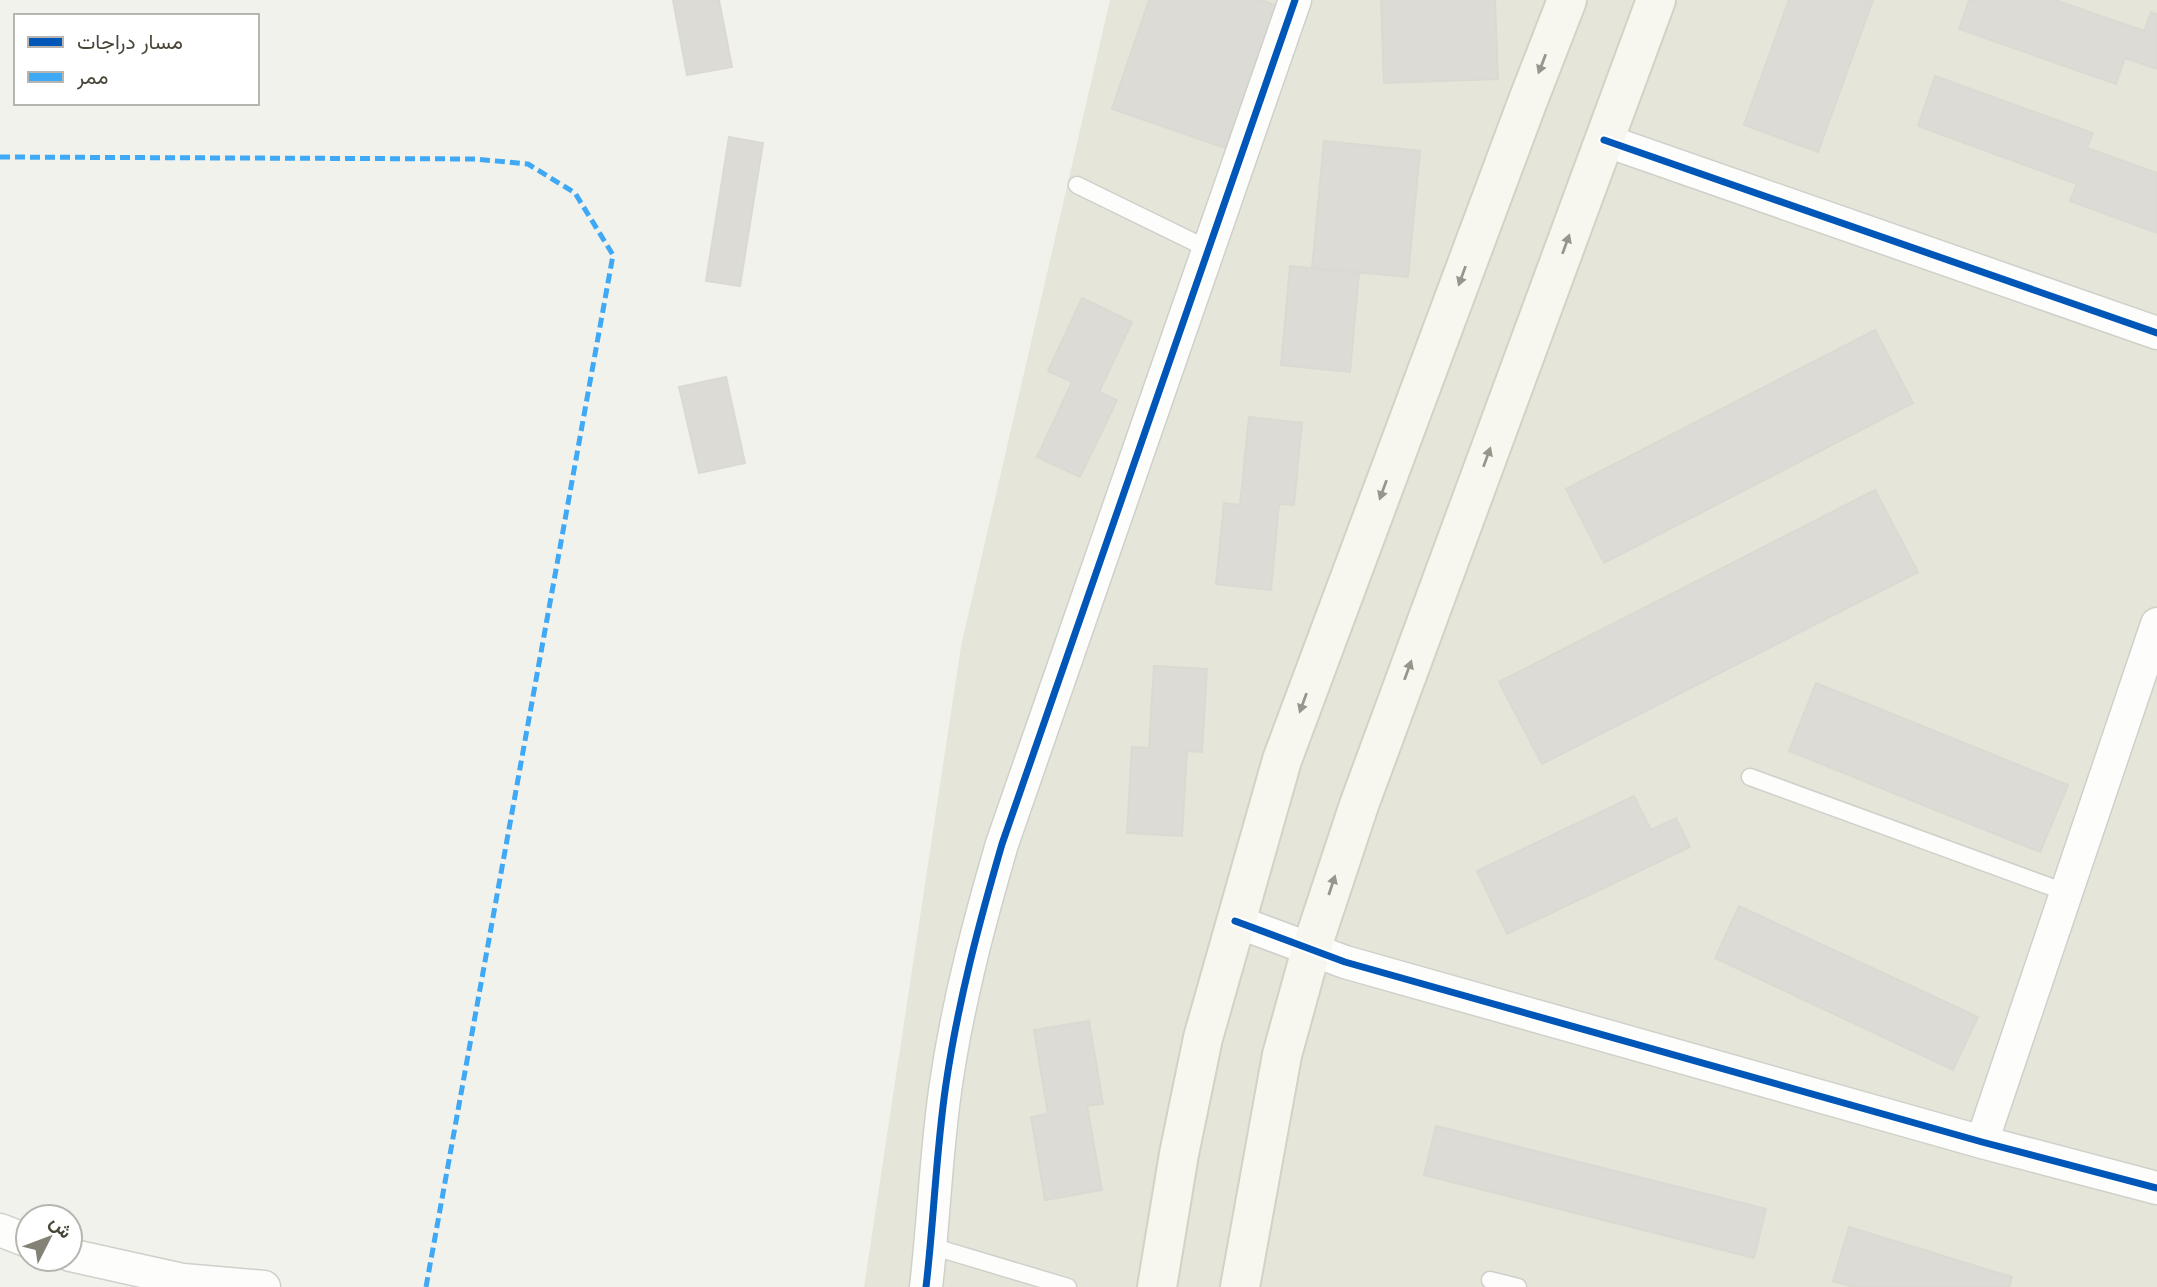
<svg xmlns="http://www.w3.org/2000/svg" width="2157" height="1287" font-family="Helvetica,Vazirmatn,sans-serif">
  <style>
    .residential { fill: #e6e5da }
    .building { fill: #dcdbd5; stroke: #dad9d2; stroke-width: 2 }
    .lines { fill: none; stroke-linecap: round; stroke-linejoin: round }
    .service-casing { stroke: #d0d0ca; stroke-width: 19 }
    .minor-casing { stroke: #d0d0ca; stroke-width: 35 }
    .secondary-casing { stroke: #d3d2c5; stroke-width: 42 }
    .service { stroke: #fdfdfc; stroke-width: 16 }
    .minor { stroke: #fdfdfc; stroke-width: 32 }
    .secondary { stroke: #f7f7f0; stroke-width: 38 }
    .quiet { stroke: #3fa9f5; stroke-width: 5; stroke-dasharray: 10 5; stroke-linecap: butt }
    .cycleway-casing { stroke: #fff; stroke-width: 11 }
    .cycleway { stroke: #0057b8; stroke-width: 7 }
    .oneway { fill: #97968b }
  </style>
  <rect width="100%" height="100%" fill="#f2f2ed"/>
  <path class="residential" d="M1110 0H2157V1287H864L961 646Z"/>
  <path class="building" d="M673 0H719L732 67 687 75Z
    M1149 0H1261L1277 6 1228 149 1112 109Z
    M1381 0H1495L1498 79 1384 83Z
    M1789 0H1873L1818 152 1744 125Z
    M1969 0H2055L2144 31 2151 12 2157 14V69L2125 58 2116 84 1959 29Z
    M1935 76 2093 133 2087 148 2157 173V233L2070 201 2077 184 1918 126Z
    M729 137 763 143 740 286 706 281Z
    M1324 141 1420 151 1408 277 1312 268Z
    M1290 266 1359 273 1350 372 1281 365Z
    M1082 298 1132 322 1099 392 1117 400 1080 477 1037 457 1072 382 1048 371Z
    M1875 330 1913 403 1604 563 1566 489Z
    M726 377 745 463 699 473 679 387Z
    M1249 417 1302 423 1294 505 1279 504 1271 590 1216 584 1224 503 1240 505Z
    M1875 490 1918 572 1542 764 1499 682Z
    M1154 666 1207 669 1202 752 1187 751 1182 836 1127 833 1132 747 1149 748Z
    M1816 683 2068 785 2040 852 1789 751Z
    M1634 796 1651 830 1676 818 1690 847 1507 934 1477 871Z
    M1739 906 1978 1017 1953 1070 1715 958Z
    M1089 1021 1103 1104 1087 1106 1102 1190 1045 1200 1031 1117 1048 1114 1034 1030Z
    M1436 1126 1766 1209 1754 1258 1424 1175Z
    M1849 1227 2012 1277 2009 1287H1853L1833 1281Z"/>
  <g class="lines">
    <defs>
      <path id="service" d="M1077 185 1208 249
        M1750 777 2065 892
        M931 1246 1068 1287
        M1490 1280 1518 1287"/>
      <path id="minor" d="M1604 140 2157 333
        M1235 921 1345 962 1982 1142 2157 1188
        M1982 1142 2157 624
        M0 1230 28 1241
        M70 1255 183 1280 264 1287
        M926 1287C934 1219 936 1151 946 1084 958 1002 979 923 1002 844L1295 0"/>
      <path id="secondary" d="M1157 1287 1179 1154 1203 1038 1282 760 1527 103 1567 0
        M1240 1287 1282 1055 1311 950 1359 805 1656 0"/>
    </defs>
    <use href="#service" class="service-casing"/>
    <use href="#minor" class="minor-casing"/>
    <use href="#secondary" class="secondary-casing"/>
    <use href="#service" class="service"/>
    <use href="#minor" class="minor"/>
    <use href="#secondary" class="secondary"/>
    <path class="quiet" d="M0 157 475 159 528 164 575 193 613 255 426 1287"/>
    <defs>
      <path id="cycleway" d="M1604 140 2157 333
        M1235 921 1345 962 1982 1142 2157 1188
        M926 1287C934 1219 936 1151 946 1084 958 1002 979 923 1002 844L1295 0"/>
    </defs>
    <use href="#cycleway" class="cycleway-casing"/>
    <use href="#cycleway" class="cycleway"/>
  </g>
  <defs><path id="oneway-solid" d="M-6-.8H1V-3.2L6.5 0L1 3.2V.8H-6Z" transform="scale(1.75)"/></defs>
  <g class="oneway">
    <use href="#oneway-solid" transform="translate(1542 64) rotate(111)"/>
    <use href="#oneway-solid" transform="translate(1566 244) rotate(-70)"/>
    <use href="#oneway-solid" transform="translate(1462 276) rotate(110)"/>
    <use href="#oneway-solid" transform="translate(1487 457) rotate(-70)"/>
    <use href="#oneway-solid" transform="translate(1383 490) rotate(110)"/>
    <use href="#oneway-solid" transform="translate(1408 670) rotate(-70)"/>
    <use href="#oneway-solid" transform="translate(1303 703) rotate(110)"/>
    <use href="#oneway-solid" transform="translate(1332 885) rotate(-72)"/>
  </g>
  <rect x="14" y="14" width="245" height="91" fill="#ffffff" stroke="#b6b5af" stroke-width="2"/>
  <rect x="28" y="37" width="35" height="10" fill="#0057b8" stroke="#b6b5af" stroke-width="2"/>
  <text x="77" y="49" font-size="21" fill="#494638">مسار دراجات</text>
  <rect x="28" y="72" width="35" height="10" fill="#3fa9f5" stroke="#b6b5af" stroke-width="2"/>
  <text x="77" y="84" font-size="21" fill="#494638">ممر</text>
  <g transform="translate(49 1238) rotate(48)"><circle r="33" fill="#ffffff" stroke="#b6b5af" stroke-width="2"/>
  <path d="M0-5L12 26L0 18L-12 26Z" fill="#848277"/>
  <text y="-10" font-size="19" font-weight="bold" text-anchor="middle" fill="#494638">ش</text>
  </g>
</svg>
